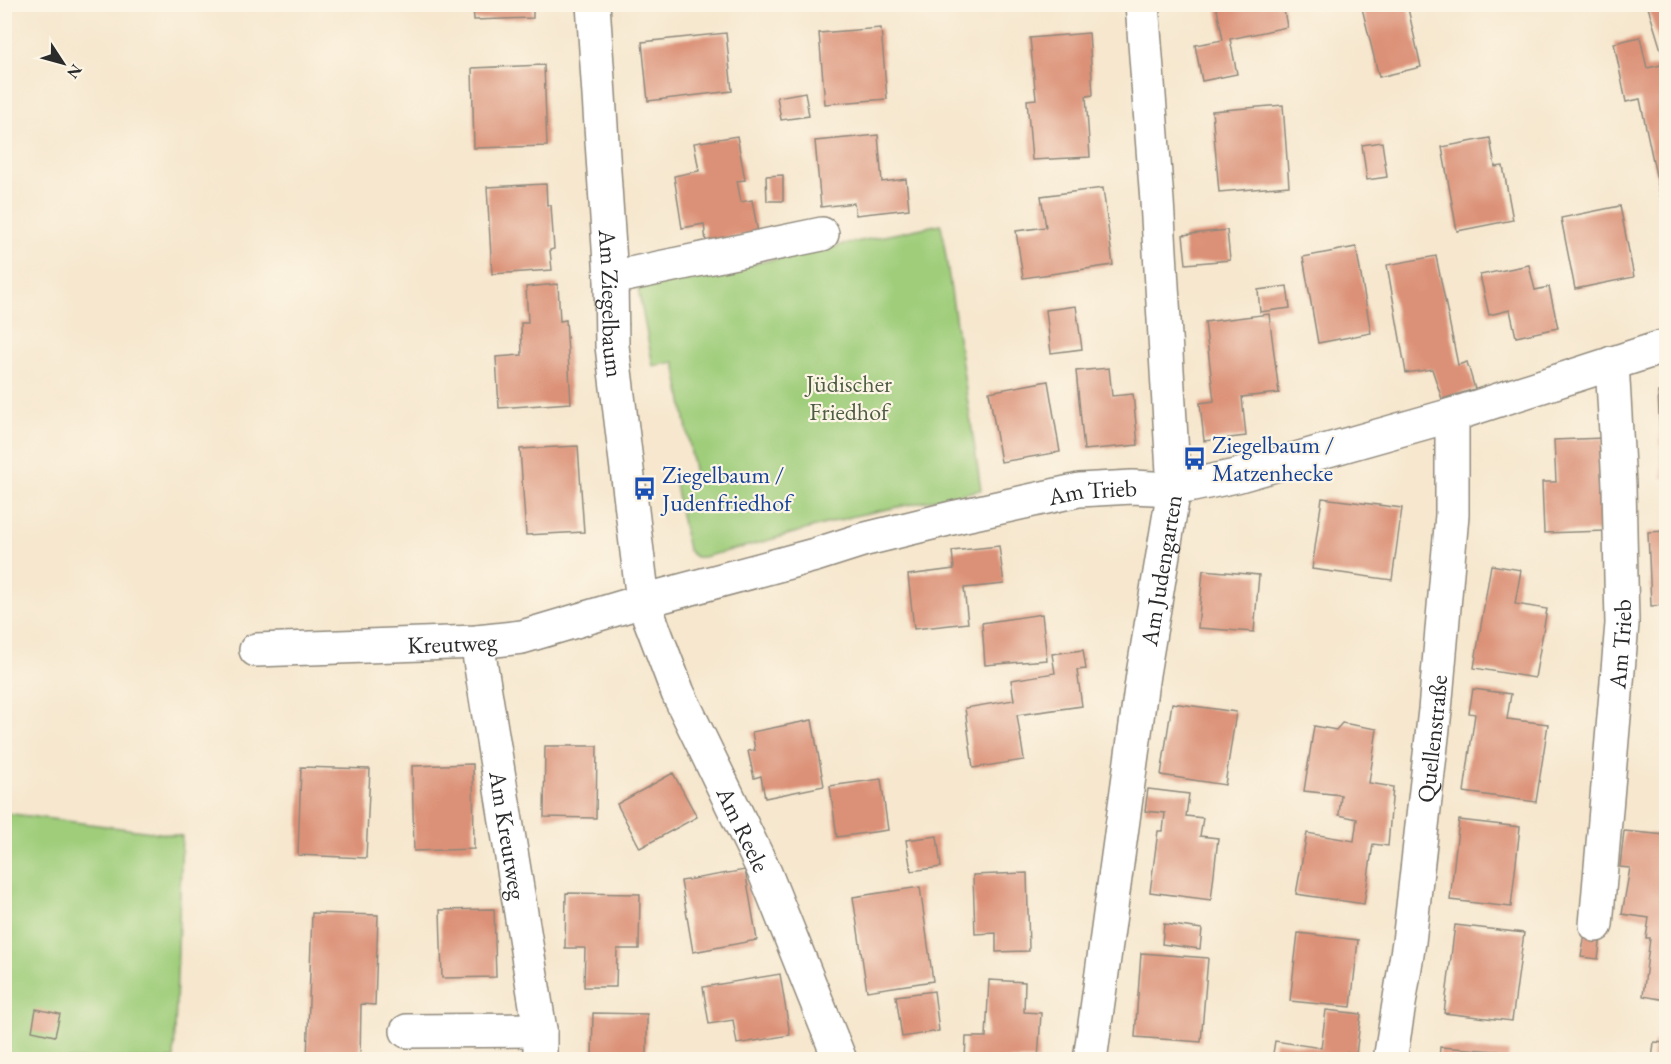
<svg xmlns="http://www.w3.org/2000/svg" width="1671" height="1064" font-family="'EB Garamond',serif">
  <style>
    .green { fill: #9fcd7a; stroke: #657c52; stroke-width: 1.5 }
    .building { fill: #db9177 }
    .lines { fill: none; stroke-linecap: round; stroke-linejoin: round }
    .minor-casing { stroke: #90897c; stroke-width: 36 }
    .minor { stroke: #fff; stroke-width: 33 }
    .labels { text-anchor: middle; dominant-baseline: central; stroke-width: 4.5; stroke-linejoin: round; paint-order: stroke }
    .street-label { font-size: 24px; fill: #2b2b2b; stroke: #fcf5e5 }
    .park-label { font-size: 24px; fill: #4e5c43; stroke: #fcf5e5 }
    .transit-label { font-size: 24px; fill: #164399; stroke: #fcf5e5; text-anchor: start }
  </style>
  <rect width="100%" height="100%" fill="#fcf5e5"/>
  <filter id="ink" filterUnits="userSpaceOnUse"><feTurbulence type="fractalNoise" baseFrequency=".0167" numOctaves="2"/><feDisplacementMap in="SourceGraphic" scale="12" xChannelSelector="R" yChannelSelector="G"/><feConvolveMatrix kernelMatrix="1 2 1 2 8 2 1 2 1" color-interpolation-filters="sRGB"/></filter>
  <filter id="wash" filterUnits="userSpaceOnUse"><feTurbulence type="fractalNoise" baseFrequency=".008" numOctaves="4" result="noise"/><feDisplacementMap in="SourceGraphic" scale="24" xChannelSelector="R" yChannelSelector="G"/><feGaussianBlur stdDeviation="1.35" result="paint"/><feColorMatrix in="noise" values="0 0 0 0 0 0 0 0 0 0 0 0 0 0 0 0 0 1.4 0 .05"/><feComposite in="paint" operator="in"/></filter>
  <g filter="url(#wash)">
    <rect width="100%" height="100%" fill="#f6e7ce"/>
    <path class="green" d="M941 224 981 490 854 516 748 546 703 557H695L688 550 674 479 695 475 675 362 653 366 638 288Z
      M5 813 182 836 174 1059 5 1060Z"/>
    <g id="blocks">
      <path class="building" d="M473 4H533V18L474 20Z
        M1216 4H1283L1287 27 1230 39 1237 74 1202 81 1195 45 1223 40Z
        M1361 4H1407L1421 67 1379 77Z
        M1647 4H1666V49L1661 50Z
        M881 28 887 99 825 104 819 33Z
        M726 33 732 91 648 101 642 42Z
        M1089 33 1093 95 1086 96 1090 157 1032 160 1027 100 1036 99 1030 38Z
        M1640 37 1647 68 1666 64V223L1640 99 1626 102 1614 43Z
        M544 65 547 146 474 148 472 68Z
        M805 92 809 116 781 120 777 97Z
        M1283 105 1289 186 1219 192 1212 111Z
        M878 135 882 182 906 179 909 209 856 215 854 203 821 207 815 141Z
        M737 136 745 180 737 181 741 202 752 200 758 233 706 242 704 224 682 228 674 176 699 171 694 143Z
        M1490 138 1495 167 1503 166 1513 220 1457 231 1442 147Z
        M1382 142 1387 177 1367 180 1362 145Z
        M783 175V201H767L766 176Z
        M546 184 547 205H551L554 249 550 250 552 270 492 274 487 187Z
        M1103 188 1113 265 1023 278 1016 231 1046 227 1041 196Z
        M1620 206 1634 277 1575 289 1561 218Z
        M1227 230 1230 260 1186 264 1183 235Z
        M1356 247 1371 333 1318 343 1303 257Z
        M1436 256 1458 365 1467 362 1475 389 1442 399 1432 369 1406 373 1387 265Z
        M1529 265 1535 290 1549 287 1558 328 1516 337 1510 310 1489 315 1480 275Z
        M558 284 560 321 566 320 571 403 499 408 496 357 522 355 521 323H528L526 287Z
        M1287 286 1290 308 1260 312 1258 290Z
        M1076 306 1082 349 1051 353 1046 310Z
        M1269 314 1279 393 1242 397 1246 436 1204 441 1200 403 1214 401 1205 322Z
        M1109 368 1112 396 1133 394 1138 445 1084 450 1076 371Z
        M1048 381 1060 452 1001 462 989 392Z
        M1666 391V478H1662L1658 392Z
        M1603 438 1606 531 1544 533 1542 482H1556L1554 440Z
        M578 446 584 532 526 535 520 449Z
        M1322 498 1402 508 1392 580 1312 569Z
        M1666 531V605L1651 606 1648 532Z
        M999 546 1004 584 964 588 968 623 914 629 908 575 954 569 952 551Z
        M1491 565 1521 570 1515 604 1547 609 1535 678 1474 668Z
        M1203 570 1259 575 1254 632 1198 628Z
        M1042 614 1047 660 985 665 982 623Z
        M1083 650 1086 669 1077 670 1082 706 1017 715 1024 760 973 768 965 708 1014 700 1011 680 1055 673 1052 654Z
        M1473 689 1511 694 1507 719 1548 724 1536 802 1464 792 1475 714 1469 713Z
        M1172 703 1236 712 1225 785 1161 775Z
        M812 720 824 786 765 798 761 776 754 778 748 751 755 750 752 732Z
        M1342 723 1377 729 1369 783 1393 787 1388 846 1373 844 1364 904 1296 894 1307 833 1354 841 1357 819 1339 815 1341 795 1304 791 1314 726 1336 730Z
        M545 746H597L596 818 544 817Z
        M473 764 474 849 414 851 412 766Z
        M301 767 370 769 366 858 298 855Z
        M673 773 697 817 640 848 617 804Z
        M881 779 888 830 837 837 830 786Z
        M1148 789 1189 794 1186 816 1203 818 1200 836 1218 838 1211 900 1150 892 1158 831H1163L1165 813 1145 811Z
        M1459 820 1520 827 1511 907 1450 900Z
        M1624 831 1666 835V1000L1643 996 1650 938H1646L1649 918 1622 914 1630 868 1620 867Z
        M937 836 941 867 911 871 906 840Z
        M745 870 757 940 693 952 681 881Z
        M1027 873 1029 951 996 952V933L975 934 973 875Z
        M920 887 933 981 867 991 853 897Z
        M566 893 640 894 639 949H617L616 987H584L585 948H565Z
        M494 909 496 977 442 978 440 910Z
        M312 913 378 915 375 1005 361 1004 360 1060H307Z
        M1164 924 1202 929 1200 949 1162 944Z
        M1455 925 1524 933 1512 1021 1444 1013Z
        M1298 933 1358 940 1351 1007 1290 1001Z
        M1585 934 1601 936 1598 959 1581 957Z
        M1141 953 1208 958 1201 1042 1135 1037Z
        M780 974 790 1035 737 1044 733 1020 709 1024 703 987Z
        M989 980 1025 982 1024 1012 1041 1013 1038 1060H965L966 1037H986Z
        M934 991 939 1031 902 1037 896 996Z
        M36 1009 60 1014 55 1036 32 1031Z
        M1326 1010 1361 1014 1356 1054 1346 1052 1345 1060H1272L1275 1041 1321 1048Z
        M593 1013 647 1014V1060H592Z
        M1654 1042 1666 1043V1060H1652Z
        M1440 1047 1509 1052 1508 1060H1439Z"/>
    </g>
  </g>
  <g filter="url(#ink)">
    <use href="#blocks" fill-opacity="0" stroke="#90897c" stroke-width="1.5"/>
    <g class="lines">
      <defs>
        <g id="minor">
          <path id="s1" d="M593 4 611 278 612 346 643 601 678 693 765 873 840 1060"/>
          <path d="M611 278 822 234"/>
          <path id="s2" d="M477 642 540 1030V1060"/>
          <path id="s3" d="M256 650 477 642 522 637 643 601 815 555 862 540 956 517 1079 490 1132 487 1174 489 1236 476 1452 415 1666 346"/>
          <path id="s4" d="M1596 925 1622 624 1619 485 1612 363"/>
          <path d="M407 1031 540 1030"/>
          <path id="s5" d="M1090 1060 1143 674 1174 489 1157 201 1142 4"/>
          <path id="s6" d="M1390 1060 1409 942 1435 710 1452 515V415"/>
        </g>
      </defs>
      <use href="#minor" class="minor-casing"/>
      <use href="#minor" class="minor"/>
    </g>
  </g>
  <defs>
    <symbol id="bus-bare" viewBox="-9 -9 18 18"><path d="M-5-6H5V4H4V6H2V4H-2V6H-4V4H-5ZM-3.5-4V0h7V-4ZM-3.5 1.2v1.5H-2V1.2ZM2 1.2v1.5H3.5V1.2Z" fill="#1a4fb4" stroke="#fcf5e5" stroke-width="2.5" paint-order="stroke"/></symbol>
  </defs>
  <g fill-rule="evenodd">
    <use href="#bus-bare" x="1178" y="442" width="33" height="33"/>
    <use href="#bus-bare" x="628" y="472" width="33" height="33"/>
  </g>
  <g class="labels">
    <g class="street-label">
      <text stroke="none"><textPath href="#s1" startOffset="300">Am Ziegelbaum</textPath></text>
      <text stroke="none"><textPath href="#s3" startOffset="856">Am Trieb</textPath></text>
      <text stroke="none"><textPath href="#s5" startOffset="495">Am Judengarten</textPath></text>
      <text stroke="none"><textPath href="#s3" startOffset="196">Kreutweg</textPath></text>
      <text stroke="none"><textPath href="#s4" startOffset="282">Am Trieb</textPath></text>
      <text stroke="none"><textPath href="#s6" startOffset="324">Quellenstraße</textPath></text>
      <text stroke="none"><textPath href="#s1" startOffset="849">Am Reele</textPath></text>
      <text stroke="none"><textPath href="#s2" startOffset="196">Am Kreutweg</textPath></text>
    </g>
    <g class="park-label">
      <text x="849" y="383">Jüdischer<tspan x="849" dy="28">Friedhof</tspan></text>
    </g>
    <g class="transit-label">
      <text x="1212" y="444">Ziegelbaum /<tspan x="1212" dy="28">Matzenhecke</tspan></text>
      <text x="662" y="474">Ziegelbaum /<tspan x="662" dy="28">Judenfriedhof</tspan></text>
    </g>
  </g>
  <rect width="1671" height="1064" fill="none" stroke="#fcf5e5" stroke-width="24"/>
  <g transform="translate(63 63) rotate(126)" stroke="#fcf5e5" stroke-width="4.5" paint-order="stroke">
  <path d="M0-4.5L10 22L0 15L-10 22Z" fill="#2b2b2b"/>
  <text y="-9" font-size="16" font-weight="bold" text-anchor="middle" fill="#2b2b2b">N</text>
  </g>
</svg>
